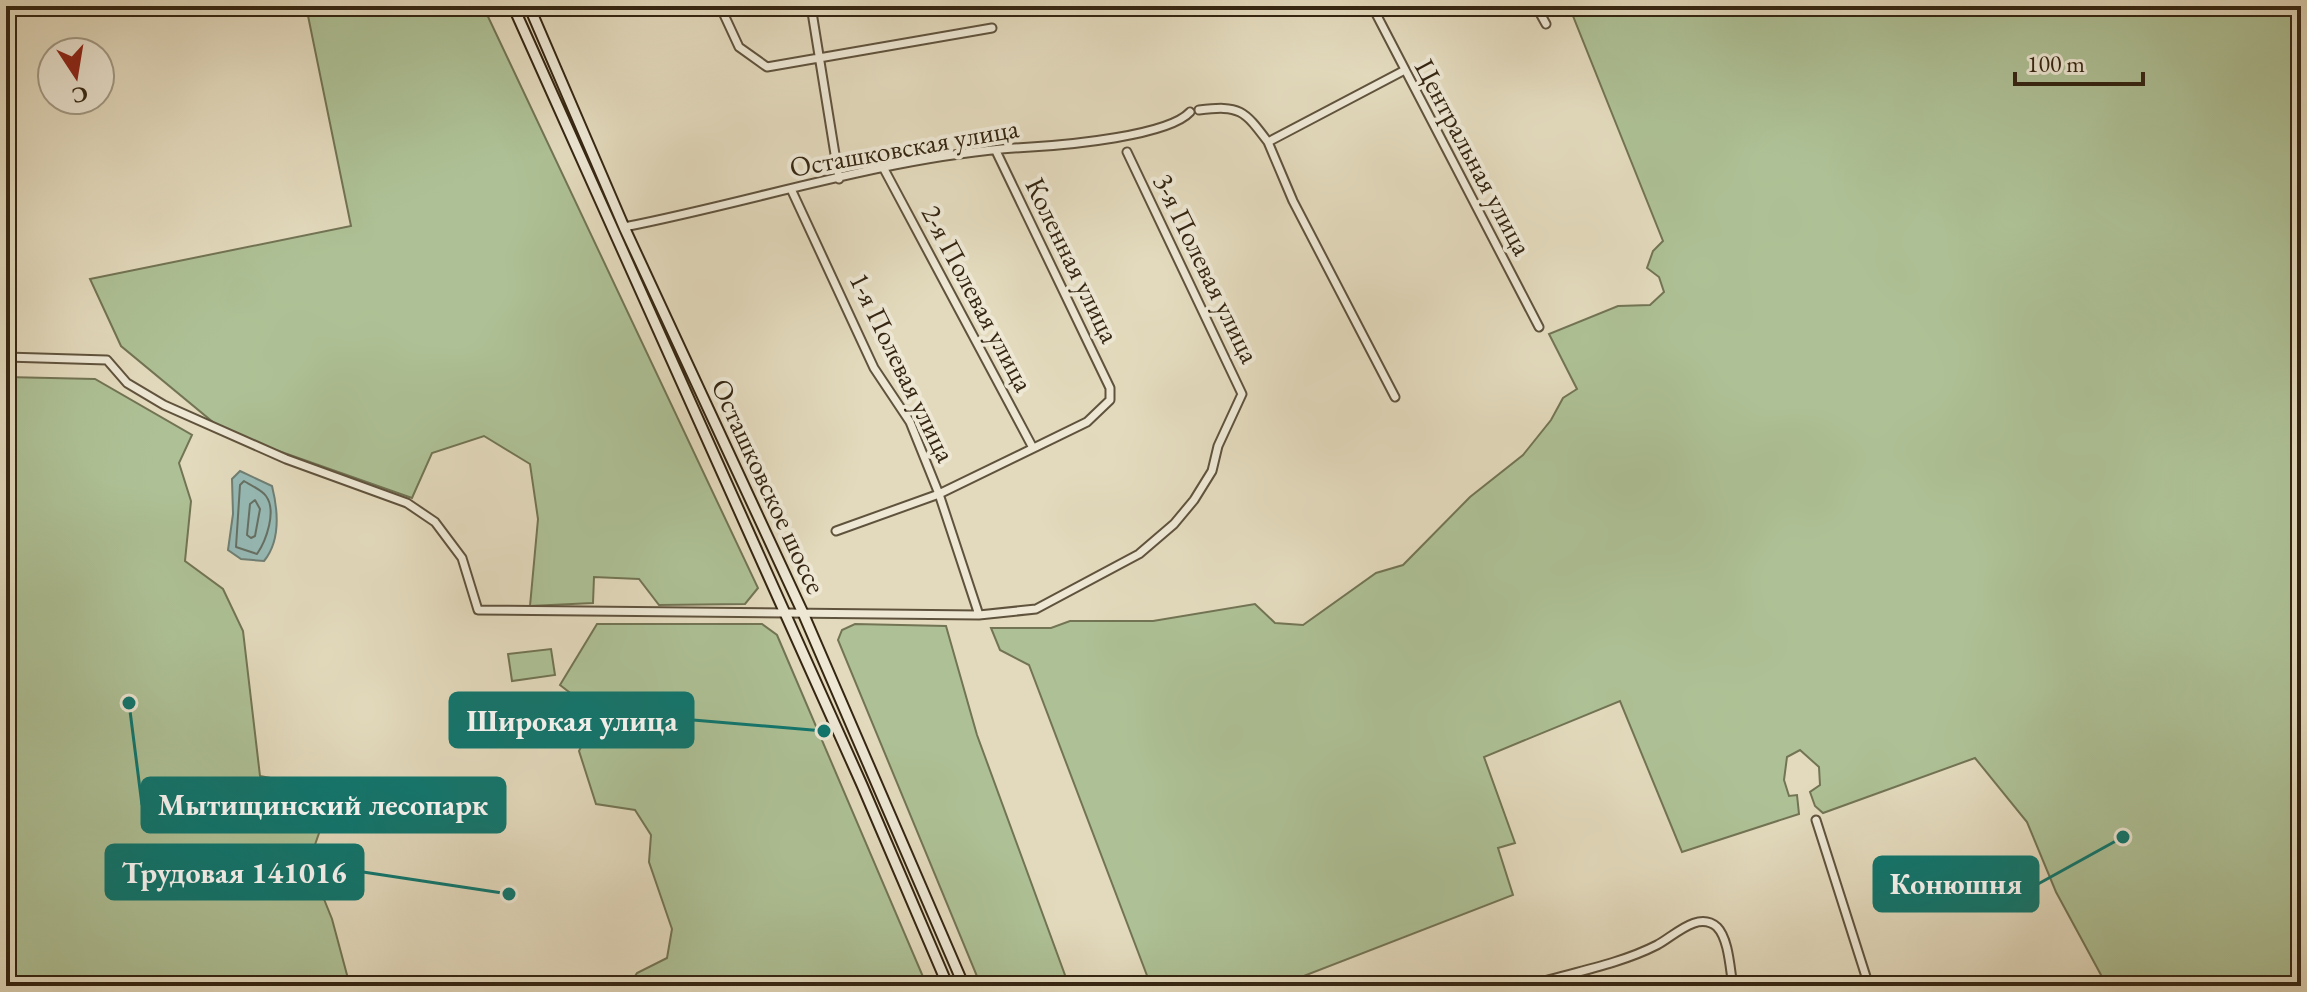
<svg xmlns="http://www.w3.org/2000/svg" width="2307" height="992" font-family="'EB Garamond',serif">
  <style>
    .green { fill: #aec196; stroke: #727454; stroke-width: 2 }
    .water { fill: #96bab6; stroke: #6f7f74; stroke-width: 2 }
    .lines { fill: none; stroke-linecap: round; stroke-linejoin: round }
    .shore { stroke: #667064; stroke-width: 2 }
    .minor-casing { stroke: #60533d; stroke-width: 11 }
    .secondary-casing { stroke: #352612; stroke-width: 13 }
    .minor { stroke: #ede7d4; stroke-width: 7 }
    .secondary { stroke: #ede7d4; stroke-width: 9 }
    .labels { text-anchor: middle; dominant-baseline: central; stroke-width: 8; stroke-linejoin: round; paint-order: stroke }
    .street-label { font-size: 28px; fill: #352612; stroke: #ede7d4 }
    .leader { fill: none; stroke: #0f766e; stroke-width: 3 }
    .callout-dot { fill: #0f766e; stroke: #ede7d4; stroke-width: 3 }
    .callout { fill: #0f766e; stroke: #0f766e; stroke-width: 3 }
    .callout-label { font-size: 30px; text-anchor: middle; font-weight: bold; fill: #fff }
  </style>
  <rect width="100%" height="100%" fill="#e3dabd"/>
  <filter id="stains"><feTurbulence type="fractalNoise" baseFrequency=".0025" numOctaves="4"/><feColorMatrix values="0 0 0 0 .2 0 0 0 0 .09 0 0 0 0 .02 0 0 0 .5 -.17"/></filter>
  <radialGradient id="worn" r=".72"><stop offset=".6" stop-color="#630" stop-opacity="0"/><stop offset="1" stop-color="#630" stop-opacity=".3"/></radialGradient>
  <path class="green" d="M306 6H483L758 588 745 604 659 605 639 579 594 577 593 603 530 606 538 519 530 464 484 436 432 453 412 498 225 432 121 346 90 279 351 226Z
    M1569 6H2301V986H2107L2056 892 2027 822 1975 758 1823 813 1815 806 1810 792 1820 785 1819 767 1800 750 1787 757 1784 780 1789 796 1797 795 1799 814 1682 852 1620 701 1484 757 1515 843 1498 848 1513 895 1278 986H1151L1029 665 1000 650 991 628H1051L1070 621H1153L1255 604 1275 623 1303 625 1376 573 1403 565 1470 497 1523 455 1551 420 1563 398 1577 389 1549 334 1618 306 1650 305 1664 292 1659 277 1647 268 1653 251 1663 241Z
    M6 377 95 379 192 435 179 463 191 501 185 561 223 589 243 631 260 776 334 790 309 862 332 919 350 986H6Z
    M597 624H762L777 635 927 986H629L637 973 667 958 672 929 649 862 651 835 635 810 596 804 579 751 592 724 591 709 560 685Z
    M855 624 946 626 977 735 1069 986H981L838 640 842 630Z
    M551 649 555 675 512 681 508 654Z"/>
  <path class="water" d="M240 471 272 486C278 510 281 540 264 561L241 559 228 550 233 514 232 479Z"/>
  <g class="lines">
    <path class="shore" d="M244 481C250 485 262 490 266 496 277 511 266 541 257 554L236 547 240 485Z
      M255 500 260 509 255 536 251 538 247 535 250 504Z"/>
    <defs>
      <path id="minor" d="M720 6 739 47 767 67 992 28
        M811 6 839 179
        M1372 6 1539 327
        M1536 6 1546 24
        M1375 11 1389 6
        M1199 110C1240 105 1244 110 1268 142L1403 71
        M1268 142 1293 201 1395 397
        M884 169 1033 448
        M791 189 874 368 910 422 939 494 979 615
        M624 227C758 201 895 154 1031 147 1066 145 1168 136 1190 112
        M6 357 107 360 127 383 164 405 286 459 407 503 435 522 462 558 478 610 979 615 1036 609 1139 554 1174 524 1194 500 1212 471 1218 446 1242 394 1127 152
        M836 531 939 494 1087 422 1110 400V388L996 151
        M1816 820 1869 986
        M1527 986C1569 973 1618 965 1657 945 1673 937 1698 910 1717 927 1729 939 1730 970 1733 986"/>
      <path id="secondary" d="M513 6 862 785 948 986
        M529 6 624 227 803 613 964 986"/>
    </defs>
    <use href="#minor" class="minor-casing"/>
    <use href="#secondary" class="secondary-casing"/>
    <use href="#minor" class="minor"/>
    <use href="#secondary" class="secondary"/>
  </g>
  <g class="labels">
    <g class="street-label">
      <text transform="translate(904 147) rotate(-10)">Осташковская улица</text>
      <text transform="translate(1474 157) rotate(62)">Центральная улица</text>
      <text transform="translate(1073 260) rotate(64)">Коленная улица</text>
      <text transform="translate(1207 268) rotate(64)">3-я Полевая улица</text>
      <text transform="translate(978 298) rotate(62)">2-я Полевая улица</text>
      <text transform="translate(903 367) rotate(64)">1-я Полевая улица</text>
      <text transform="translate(769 486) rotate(65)">Осташковское шоссе</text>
    </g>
  </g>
  <path class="leader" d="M824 731L693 720M129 703L142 805M509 894L363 872M2123 837L2038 884"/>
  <g class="callout-dot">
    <circle cx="824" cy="731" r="8"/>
    <circle cx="129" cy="703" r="8"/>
    <circle cx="509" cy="894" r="8"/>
    <circle cx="2123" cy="837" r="8"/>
  </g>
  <g class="callout">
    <rect x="450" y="693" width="243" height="54" rx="8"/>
    <rect x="142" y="778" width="363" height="54" rx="8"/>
    <rect x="106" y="845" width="257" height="54" rx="8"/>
    <rect x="1874" y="857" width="164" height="54" rx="8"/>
  </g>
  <g class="callout-label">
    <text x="572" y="731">Широкая улица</text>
    <text x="323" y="815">Мытищинский лесопарк</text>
    <text x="234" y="883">Трудовая 141016</text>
    <text x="1956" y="894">Конюшня</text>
  </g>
  <rect width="2307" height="992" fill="none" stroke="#e3dabd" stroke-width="32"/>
  <rect x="8" y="8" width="2291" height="976" fill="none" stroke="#352612" stroke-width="4"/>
  <rect x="16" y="16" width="2275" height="960" fill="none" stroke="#352612" stroke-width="2"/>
  <g transform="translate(76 76) rotate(168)"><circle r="38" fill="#ede7d4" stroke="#a39a86" stroke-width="2"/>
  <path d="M0-6L14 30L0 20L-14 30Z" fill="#8f2418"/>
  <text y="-12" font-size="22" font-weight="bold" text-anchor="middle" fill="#352612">С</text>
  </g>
  <path d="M2015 72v12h128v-12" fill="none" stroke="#352612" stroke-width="4"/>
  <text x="2027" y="72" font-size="24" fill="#352612" stroke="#ede7d4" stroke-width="6" paint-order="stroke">100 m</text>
  <rect width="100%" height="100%" filter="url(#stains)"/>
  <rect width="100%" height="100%" fill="url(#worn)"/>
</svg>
